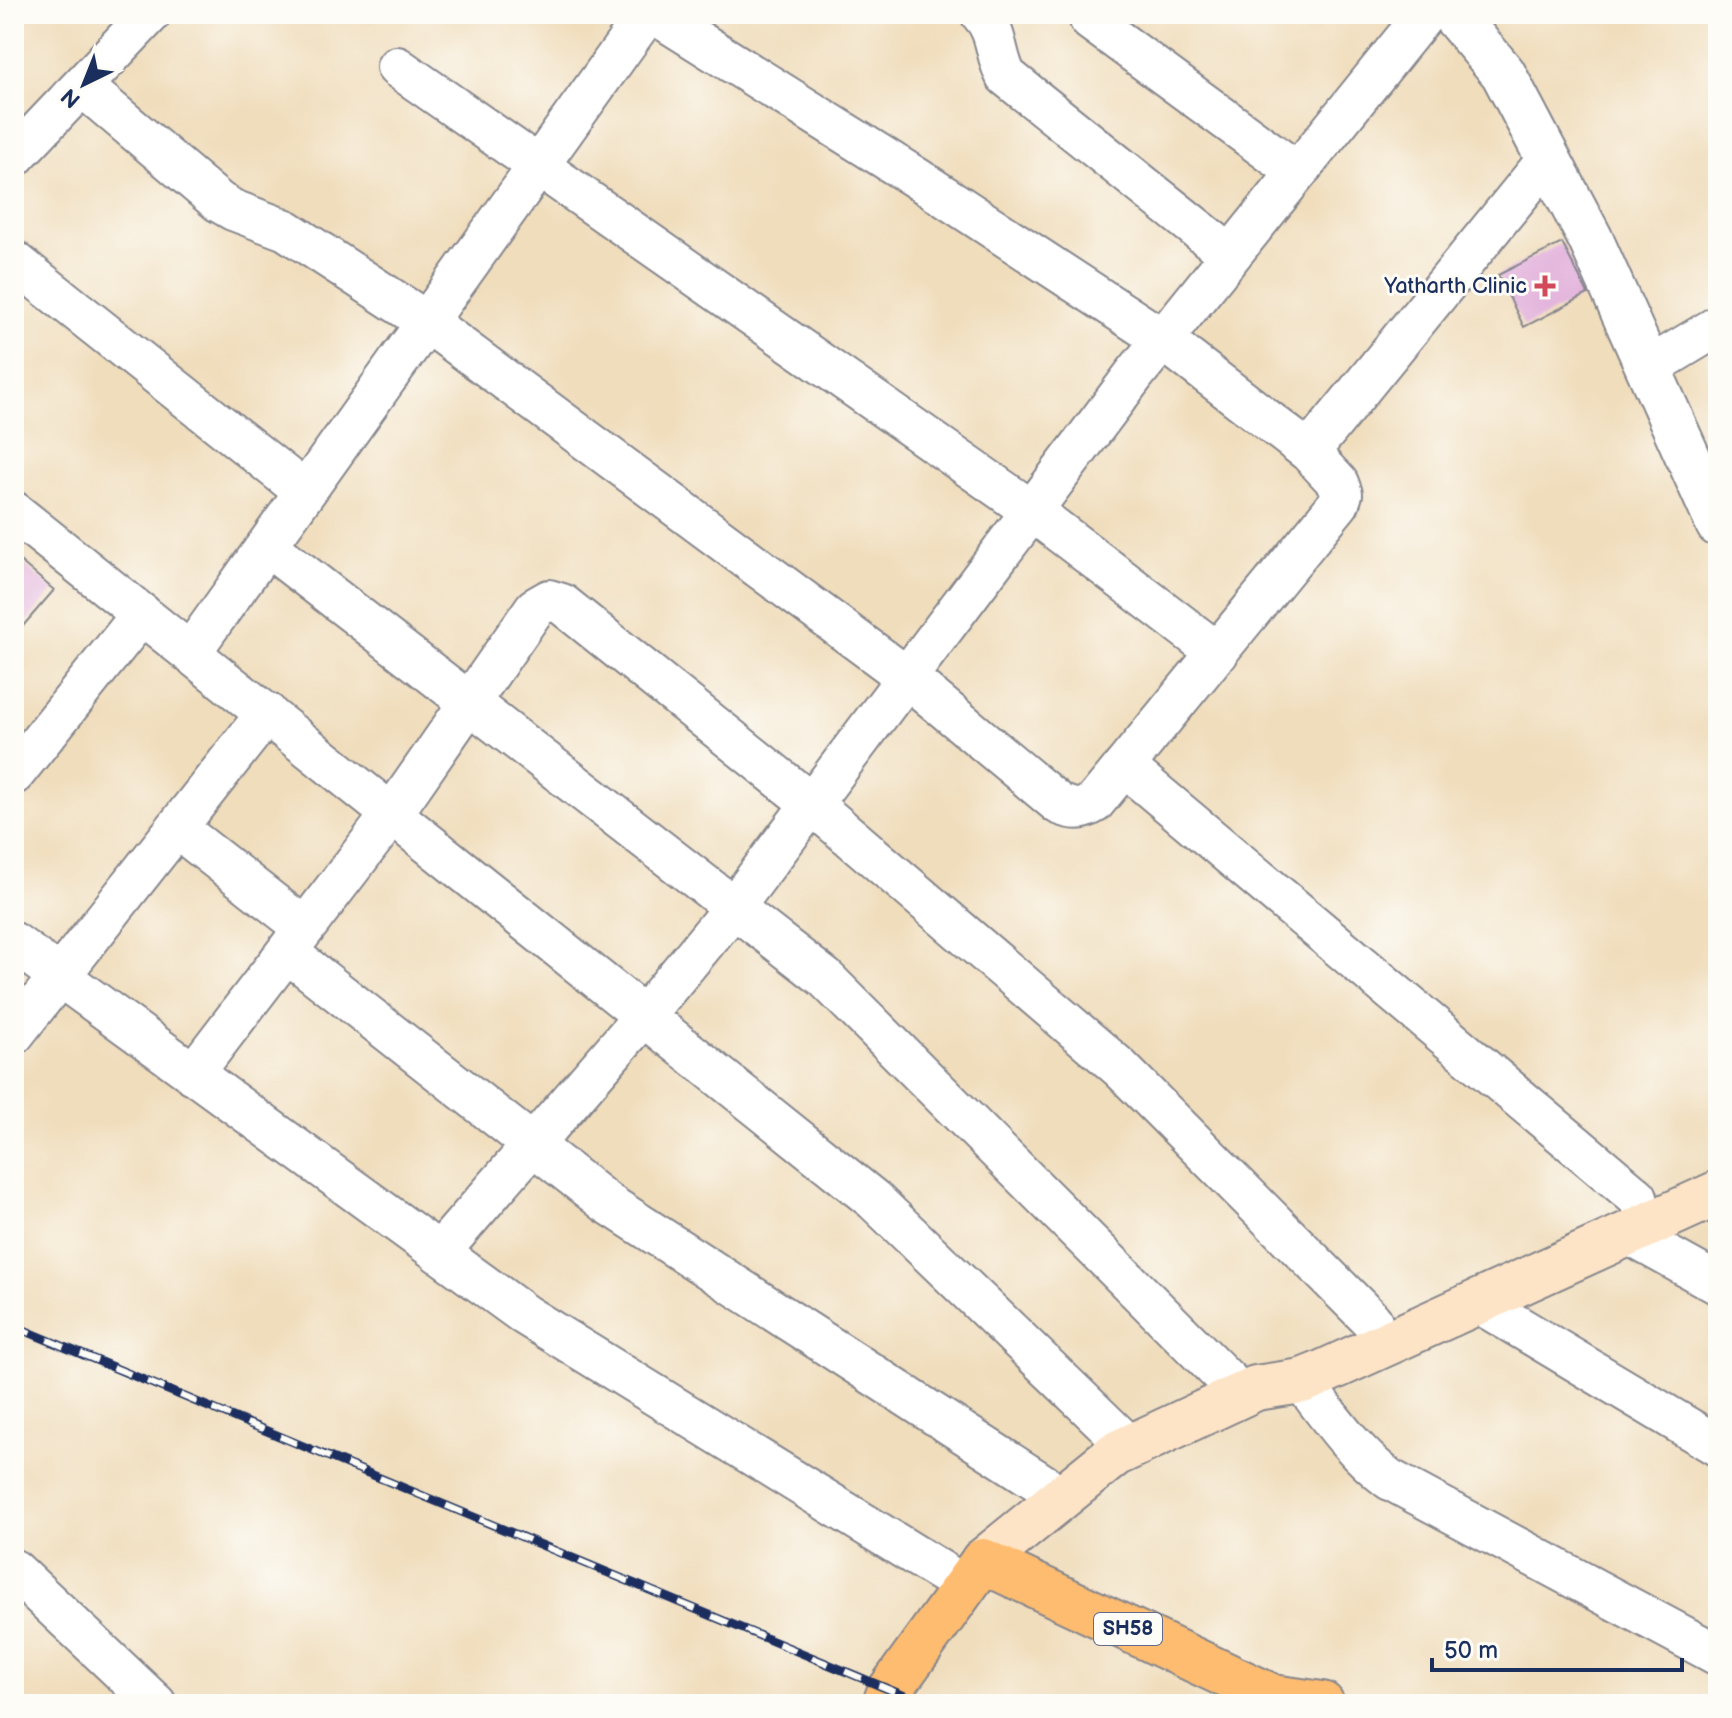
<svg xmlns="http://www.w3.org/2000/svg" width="1732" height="1718" font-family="'Balsamiq Sans',sans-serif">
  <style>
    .building { fill: #e2b1dc }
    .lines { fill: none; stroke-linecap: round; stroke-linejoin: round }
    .minor-casing { stroke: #86868d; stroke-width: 44 }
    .tertiary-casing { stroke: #86868d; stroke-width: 48 }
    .secondary-casing { stroke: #86868d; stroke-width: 48 }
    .primary-casing { stroke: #86868d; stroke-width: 48 }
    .minor { stroke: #fff; stroke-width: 40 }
    .tertiary { stroke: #fff; stroke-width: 44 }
    .secondary { stroke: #fee4c6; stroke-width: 44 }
    .primary { stroke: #fdbc70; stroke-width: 44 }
    .rail-casing { stroke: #1b2f5e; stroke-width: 9 }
    .rail { stroke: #fdfcf7; stroke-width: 6; stroke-dasharray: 18; stroke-linecap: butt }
    .poi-dot { fill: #d1495b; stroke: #fdfcf7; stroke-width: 3 }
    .labels { text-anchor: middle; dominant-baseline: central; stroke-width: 6; stroke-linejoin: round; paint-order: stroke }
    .shield { fill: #fdfcf7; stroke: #5f6c8c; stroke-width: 2 }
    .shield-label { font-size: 20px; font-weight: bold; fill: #1b2f5e }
    .poi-label { font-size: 22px; fill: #1b2f5e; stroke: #fdfcf7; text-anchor: end }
  </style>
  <rect width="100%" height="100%" fill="#fdfcf7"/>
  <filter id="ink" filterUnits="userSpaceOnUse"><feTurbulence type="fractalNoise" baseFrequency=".0125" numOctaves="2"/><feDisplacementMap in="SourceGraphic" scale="16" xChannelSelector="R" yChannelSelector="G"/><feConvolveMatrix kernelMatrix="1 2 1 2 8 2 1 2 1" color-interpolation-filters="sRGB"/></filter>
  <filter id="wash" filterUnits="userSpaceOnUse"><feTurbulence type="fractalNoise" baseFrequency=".006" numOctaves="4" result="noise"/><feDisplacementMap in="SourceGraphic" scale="32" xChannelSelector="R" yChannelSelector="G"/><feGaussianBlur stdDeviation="1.8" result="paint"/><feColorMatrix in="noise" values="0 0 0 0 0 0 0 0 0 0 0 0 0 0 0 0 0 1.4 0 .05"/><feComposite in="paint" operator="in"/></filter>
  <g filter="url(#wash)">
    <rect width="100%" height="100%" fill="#f0ddbc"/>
    <g id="blocks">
      <path class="building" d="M1562 243 1588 294 1524 327 1498 275Z
        M14 556 54 590 16 634 14 632Z"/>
    </g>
  </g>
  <g filter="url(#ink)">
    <use href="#blocks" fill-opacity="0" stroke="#86868d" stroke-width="2"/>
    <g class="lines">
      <defs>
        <path id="minor" d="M981 14C998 32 995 55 1006 76L1230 255
          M1090 20 1297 172
          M397 67 1032 511 1218 653
          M82 86 219 202 233 210 286 230 427 322 908 678 1059 804C1073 810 1081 811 1094 803L1339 503 1342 494 1338 483 1309 452 1162 339 918 179 655 14
          M14 157 150 14
          M14 261 305 492
          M1648 368 1718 326
          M1309 452 1548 159
          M14 512 874 1200 1130 1447
          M267 546 825 978 1241 1394
          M190 653 647 14
          M1124 766 1637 1197
          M14 774 142 614
          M177 828 305 928
          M14 943 525 1315 965 1586
          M287 952 607 1203 1061 1496
          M14 1034 267 713
          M193 1074 392 814 535 608 549 600 562 604 813 805 1120 1068 1372 1321
          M1628 1234 1718 1284
          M439 1253 644 1016 734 907 1134 375 1425 14
          M1479 1303 1718 1446
          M1302 1381C1328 1415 1353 1452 1389 1479L1718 1655
          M14 1570 156 1704"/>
        <path id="tertiary" d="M1453 14 1503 73 1590 238 1718 524"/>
        <path id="secondary" d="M983 1561 1115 1454 1256 1388 1302 1381 1317 1375 1718 1193"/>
        <path id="primary" d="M1273 1697 1322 1704
          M885 1704 890 1690 983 1561 1273 1697 1281 1704"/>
      </defs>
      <use href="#minor" class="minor-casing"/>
      <use href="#tertiary" class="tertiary-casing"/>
      <use href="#secondary" class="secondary-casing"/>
      <use href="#primary" class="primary-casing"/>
      <use href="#minor" class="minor"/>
      <use href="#tertiary" class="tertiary"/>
      <use href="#secondary" class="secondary"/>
      <use href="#primary" class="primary"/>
      <defs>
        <path id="rail" d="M14 1326 924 1704"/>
      </defs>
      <use href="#rail" class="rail-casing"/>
      <use href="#rail" class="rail"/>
    </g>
  </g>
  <path class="poi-dot" d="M1541 274h8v8h8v8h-8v8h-8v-8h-8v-8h8z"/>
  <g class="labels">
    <rect class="shield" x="1094" y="1613" width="68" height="32" rx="6"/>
    <g class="shield-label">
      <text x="1128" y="1629">SH58</text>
    </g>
    <g class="poi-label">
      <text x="1527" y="286">Yatharth Clinic</text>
    </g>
  </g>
  <rect width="1732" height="1718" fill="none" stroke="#fdfcf7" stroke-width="48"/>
  <g transform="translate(84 84) rotate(223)" stroke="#fdfcf7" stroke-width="6" paint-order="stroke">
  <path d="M0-6L14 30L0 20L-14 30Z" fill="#1b2f5e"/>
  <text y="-12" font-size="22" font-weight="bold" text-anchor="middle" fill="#1b2f5e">N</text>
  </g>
  <path d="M1432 1658v12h250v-12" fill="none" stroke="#1b2f5e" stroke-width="4"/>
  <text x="1444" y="1658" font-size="24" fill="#1b2f5e" stroke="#fdfcf7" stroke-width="6" paint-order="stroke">50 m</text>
</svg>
